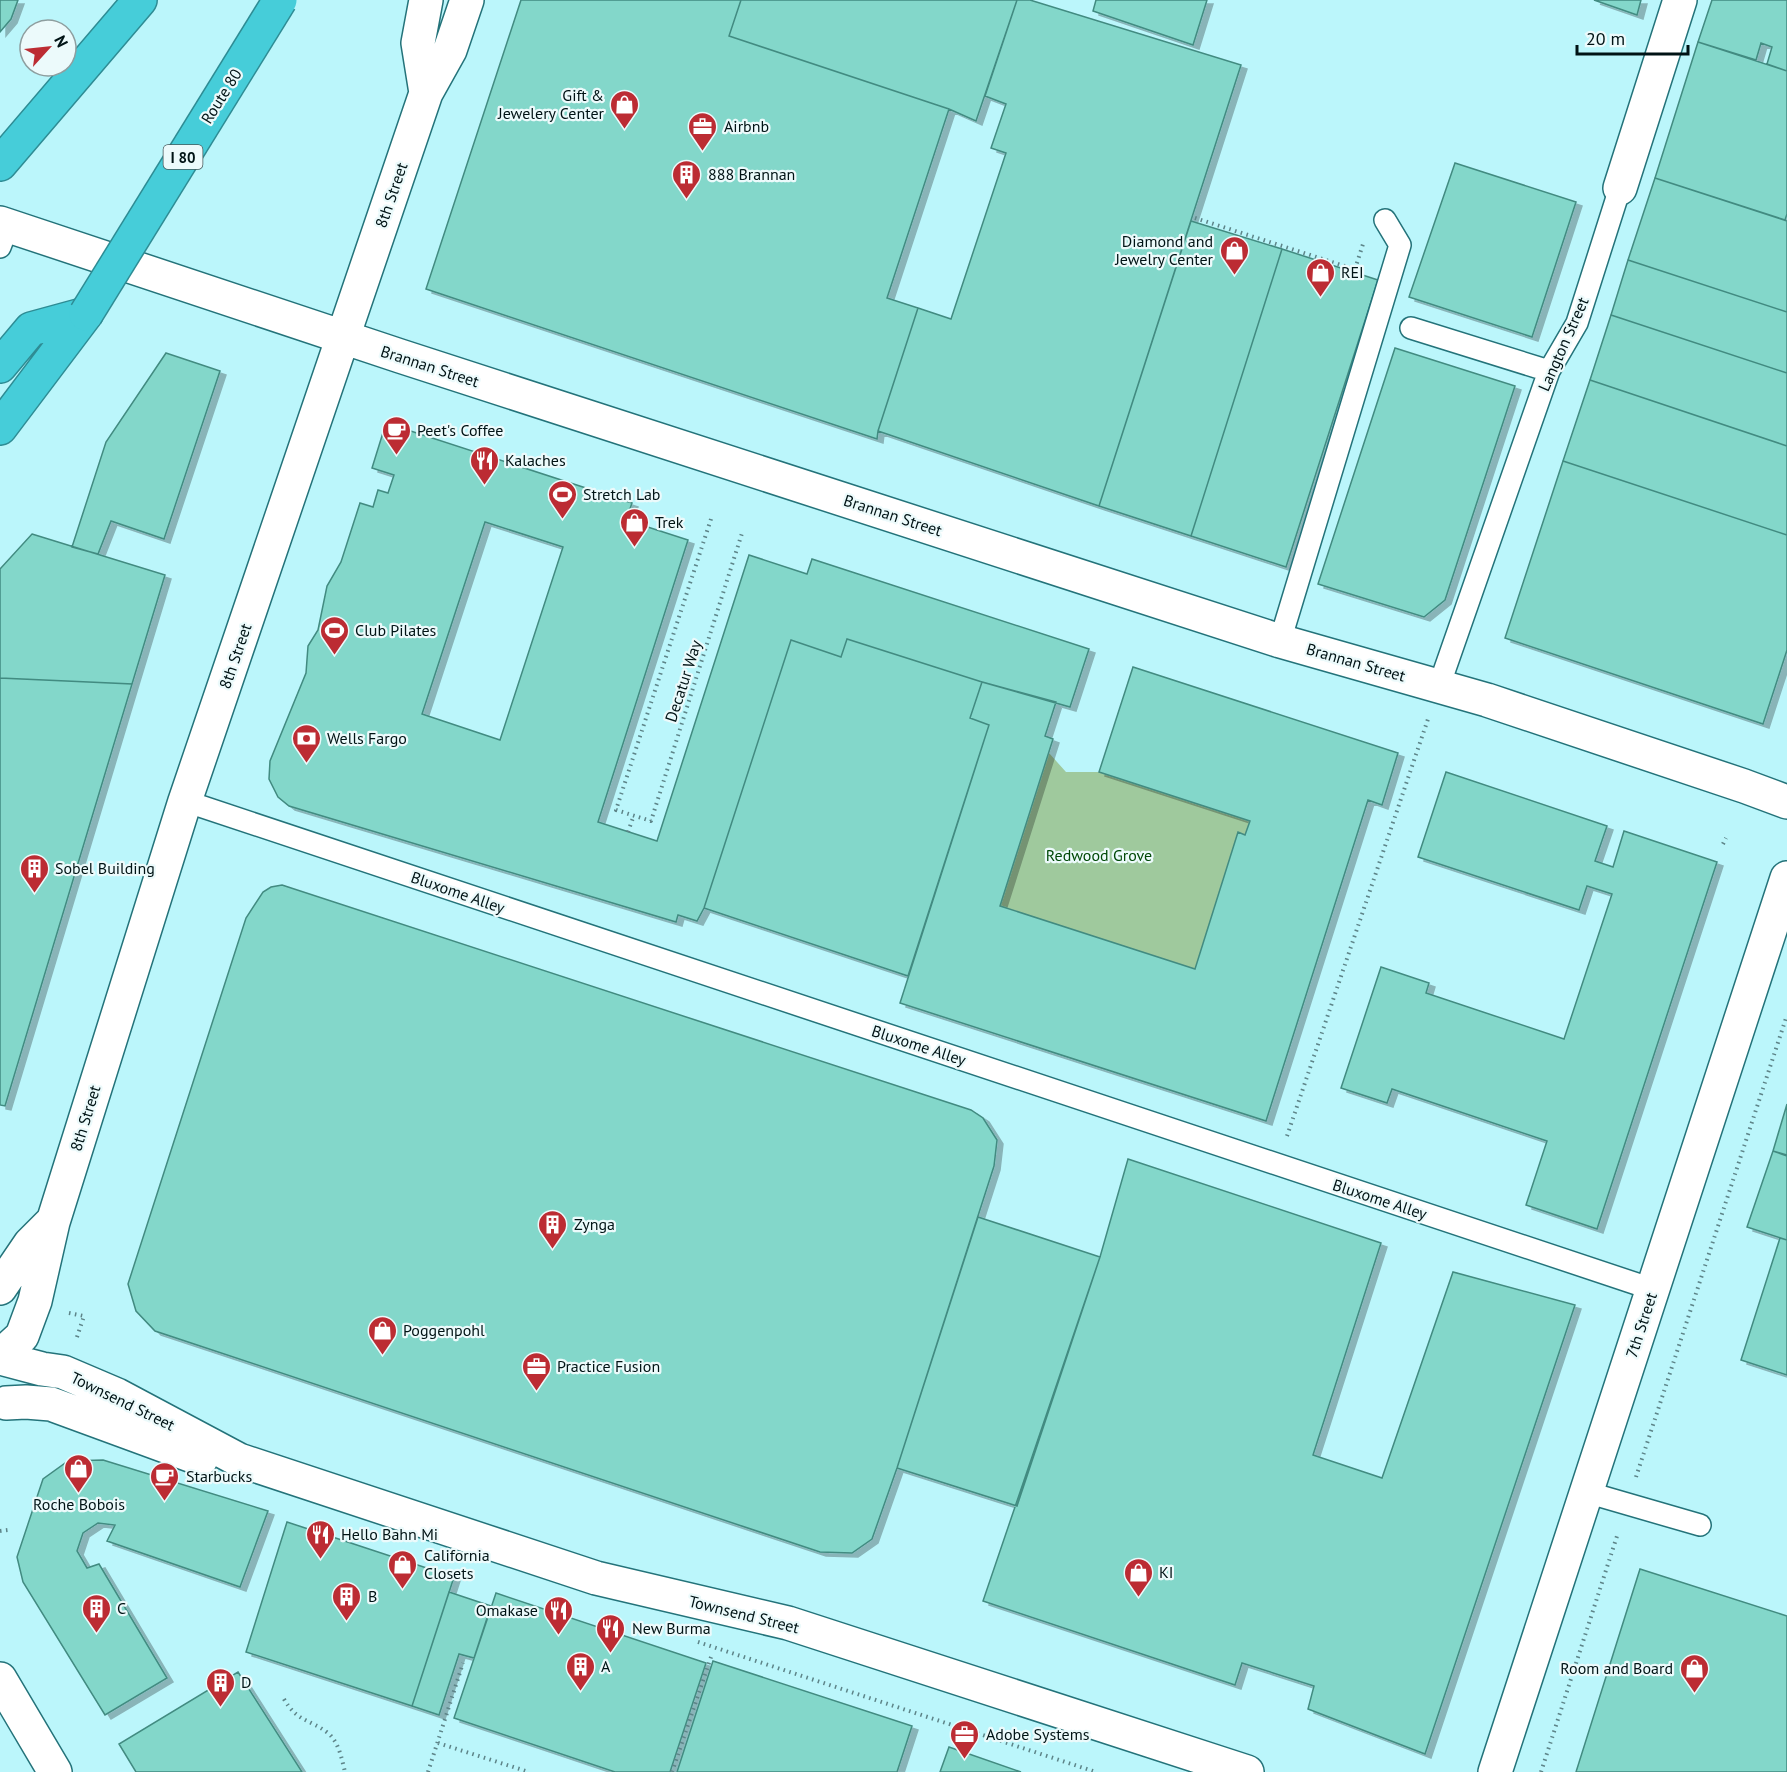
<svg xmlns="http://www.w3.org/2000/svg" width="1787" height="1772" font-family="'PT Sans',sans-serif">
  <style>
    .green { fill: #9fc99d }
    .building { fill: #83d7ca; stroke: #428b81; stroke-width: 1.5; fill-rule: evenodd; filter: url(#shadow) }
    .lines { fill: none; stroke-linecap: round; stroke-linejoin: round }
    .lane-casing { stroke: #24737a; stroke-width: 24 }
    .street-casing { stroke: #24737a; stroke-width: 36 }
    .secondary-casing { stroke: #24737a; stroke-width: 36 }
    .highway-casing { stroke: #2e8c94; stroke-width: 36 }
    .path { stroke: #5d8488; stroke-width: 4; stroke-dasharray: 1.5 4.5; stroke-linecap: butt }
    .lane { stroke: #fff; stroke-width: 21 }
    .street { stroke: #fff; stroke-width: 33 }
    .secondary { stroke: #fff; stroke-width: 33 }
    .highway { stroke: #46cdd9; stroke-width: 33 }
    .highway-bridge-casing { stroke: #2e8c94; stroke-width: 36; stroke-linecap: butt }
    .highway-bridge { stroke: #46cdd9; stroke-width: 33 }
    .labels { text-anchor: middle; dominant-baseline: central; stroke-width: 4.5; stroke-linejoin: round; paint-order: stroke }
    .shield { fill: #ecfafb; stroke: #47585a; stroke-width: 1.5 }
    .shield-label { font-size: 15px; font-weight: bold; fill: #001315 }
    .poi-label { font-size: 16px; fill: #001315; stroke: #ecfafb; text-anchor: start }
    .street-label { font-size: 16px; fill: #001315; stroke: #ecfafb }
    .park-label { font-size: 16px; fill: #014907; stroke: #ecfafb }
  </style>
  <defs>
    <filter id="shadow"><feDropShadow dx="6" dy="4" stdDeviation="0" flood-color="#0004"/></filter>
  </defs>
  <rect width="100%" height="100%" fill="#bbf6fb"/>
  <path class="green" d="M1049 753 1066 772H1099L1250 821 1245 835 1238 833 1195 969 1000 906Z"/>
  <path class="building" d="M0 0H18L11 19 0 32Z
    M521 0H741L729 36 949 109 887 298 918 308 878 431 877 439 426 289Z
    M741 0H1017L976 121 949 109 729 36Z
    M1017 0H1030L1241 65 1099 506 878 431 918 308 951 319 1006 153 991 148 1006 104 985 96Z
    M1096 0H1207L1193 45 1093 11Z
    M1594 0H1641L1637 15Z
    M1712 0H1787V71L1767 64 1772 47 1761 43 1756 60 1698 42Z
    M1698 42 1787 71V214L1785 220 1655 178Z
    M1455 163 1576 202 1532 337 1409 297Z
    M1655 178 1787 221V312L1628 260Z
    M1191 221 1282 249 1191 536 1099 506Z
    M1282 249 1378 280 1286 567 1191 536Z
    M1628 260 1787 312V373L1611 315Z
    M1611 315 1787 373V446L1590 380Z
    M1395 348 1515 386 1445 600 1424 617 1318 584Z
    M166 353 220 371 164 539 111 521 98 554 72 547 106 442Z
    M1590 380 1787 446V535L1563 461Z
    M386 423 632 503 626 520 688 540 598 822 657 841 749 555 807 574 812 559 1089 649 1070 707 982 682 847 639 841 657 791 640 704 908 697 921 678 915 676 922 289 806 278 797 269 779 270 761 306 673 308 646 318 630 327 586 341 562 360 503 373 507 378 490 388 493 394 475 372 468ZM485 522 563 547 500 740 422 714Z
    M1563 461 1787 535V650L1763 724 1505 638Z
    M32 534 165 575 132 684 0 678V569Z
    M847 639 982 682 970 718 989 725 908 976 704 908 791 640 841 657Z
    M1133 667 1398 753 1382 805 1368 800 1266 1121 900 1003 989 725 970 718 982 682 1056 702 1045 736 1053 739 1000 906 1195 969 1238 832 1245 835 1250 821 1099 772Z
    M0 678 132 684 5 1106 0 1105Z
    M1446 772 1607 826 1595 861 1613 867 1624 831 1717 862 1597 1229 1526 1205 1547 1141 1392 1089 1387 1103 1341 1088 1381 967 1429 983 1426 993 1564 1039 1612 894 1587 886 1579 910 1418 857Z
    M282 885 971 1110 983 1118 997 1140 994 1166 897 1468 872 1539 852 1553 820 1552 155 1331 136 1311 128 1284 246 918 263 892 271 887Z
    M1787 1104V1155L1773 1151Z
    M1773 1151 1787 1156V1240L1747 1227Z
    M1128 1159 1381 1243 1313 1455 1382 1478 1453 1272 1575 1305 1425 1754 1308 1709 1314 1686 1242 1663 1235 1685 983 1601 1100 1257Z
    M978 1217 1100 1257 1017 1506 897 1468Z
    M1780 1238 1787 1240V1375L1741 1360Z
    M103 1460 268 1511 240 1587 107 1541 115 1525 98 1523 83 1533 77 1551 87 1568 99 1564 167 1678 105 1715 23 1582 17 1557 43 1479 68 1461Z
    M287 1522 454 1577 412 1706 246 1652Z
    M1640 1569 1787 1616V1772H1576Z
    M449 1592 491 1606 474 1658 459 1654 439 1715 412 1706Z
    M496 1593 706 1663 670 1772H615L454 1718Z
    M713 1661 912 1726 897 1772H677Z
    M238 1672 302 1772H136L119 1744Z
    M949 1747 1021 1772H940Z"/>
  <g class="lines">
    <defs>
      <path id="lane" d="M0 247 8 226
        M1411 328 1549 371
        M1280 641 1400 245 1385 220
        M1439 686 1549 371 1577 323 1620 188
        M185 801 1652 1289
        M1586 1492 1700 1525"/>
      <path id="street" d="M1620 188 1680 0"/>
      <path id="secondary" d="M426 0 418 43 426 93
        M0 223 400 356 1280 641 1487 700 1744 786 1787 802
        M0 1288 30 1244 51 1223
        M0 1356 22 1336 35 1301 53 1222 185 801 426 93 450 50 467 0
        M0 1358 42 1369 63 1372 117 1395 239 1460 596 1578 788 1623 1247 1772
        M6 1403 26 1402 51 1404 201 1459
        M0 1679 55 1772
        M1495 1772 1787 878"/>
      <path id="highway" d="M0 164 140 0
        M0 366 31 329 86 314
        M0 428 86 314"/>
    </defs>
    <use href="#lane" class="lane-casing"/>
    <use href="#street" class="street-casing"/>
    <use href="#secondary" class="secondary-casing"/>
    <use href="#highway" class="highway-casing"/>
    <path class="path" d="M1195 218 1360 271
      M1355 269 1364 241
      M711 519 616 810 651 821 743 530
      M628 832 634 815
      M1723 844 1726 838
      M1287 1136 1428 719
      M69 1313 84 1316 76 1340
      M1636 1477 1787 1015
      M0 1531 8 1530
      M698 1642 1096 1772
      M284 1699C297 1722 310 1719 328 1733 339 1742 342 1760 345 1772
      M438 1743 529 1772
      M428 1772 463 1663
      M672 1772 711 1657
      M1541 1772 1618 1533"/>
    <use href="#lane" class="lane"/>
    <use href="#street" class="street"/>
    <use href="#secondary" class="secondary"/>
    <use href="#highway" class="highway"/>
    <defs>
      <path id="highway-bridge" d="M86 314 280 0"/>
    </defs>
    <use href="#highway-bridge" class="highway-bridge-casing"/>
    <use href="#highway-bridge" class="highway-bridge"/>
  </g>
  <defs>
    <symbol id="shop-pin" viewBox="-11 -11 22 30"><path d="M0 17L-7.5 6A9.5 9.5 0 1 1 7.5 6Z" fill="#bc2c33" stroke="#ecfafb"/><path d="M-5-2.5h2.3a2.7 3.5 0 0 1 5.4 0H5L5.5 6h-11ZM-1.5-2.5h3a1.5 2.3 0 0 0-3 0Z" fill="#fff"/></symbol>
    <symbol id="office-pin" viewBox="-11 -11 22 30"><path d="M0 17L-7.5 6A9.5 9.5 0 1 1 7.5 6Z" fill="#bc2c33" stroke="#ecfafb"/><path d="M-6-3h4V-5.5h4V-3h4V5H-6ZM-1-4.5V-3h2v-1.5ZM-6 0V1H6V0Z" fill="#fff"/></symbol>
    <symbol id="building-pin" viewBox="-11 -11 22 30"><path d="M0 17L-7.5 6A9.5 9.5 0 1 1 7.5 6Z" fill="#bc2c33" stroke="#ecfafb"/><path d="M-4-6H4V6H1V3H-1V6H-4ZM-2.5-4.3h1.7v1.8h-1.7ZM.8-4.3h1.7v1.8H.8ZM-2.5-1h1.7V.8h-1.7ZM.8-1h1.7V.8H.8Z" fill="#fff"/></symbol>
    <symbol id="cafe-pin" viewBox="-11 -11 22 30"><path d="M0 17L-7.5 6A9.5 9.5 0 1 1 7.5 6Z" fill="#bc2c33" stroke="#ecfafb"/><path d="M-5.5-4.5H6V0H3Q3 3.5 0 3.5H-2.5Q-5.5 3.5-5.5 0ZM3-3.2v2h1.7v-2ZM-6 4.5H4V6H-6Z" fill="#fff"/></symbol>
    <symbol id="restaurant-pin" viewBox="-11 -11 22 30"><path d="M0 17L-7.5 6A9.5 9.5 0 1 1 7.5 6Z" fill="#bc2c33" stroke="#ecfafb"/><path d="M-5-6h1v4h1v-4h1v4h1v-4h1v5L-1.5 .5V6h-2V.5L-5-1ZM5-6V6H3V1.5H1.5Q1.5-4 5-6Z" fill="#fff"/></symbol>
    <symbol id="stadium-pin" viewBox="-11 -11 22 30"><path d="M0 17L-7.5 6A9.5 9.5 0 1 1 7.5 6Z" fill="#bc2c33" stroke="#ecfafb"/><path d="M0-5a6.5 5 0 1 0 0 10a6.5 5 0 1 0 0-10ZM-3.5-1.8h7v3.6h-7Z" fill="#fff"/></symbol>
    <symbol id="bank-pin" viewBox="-11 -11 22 30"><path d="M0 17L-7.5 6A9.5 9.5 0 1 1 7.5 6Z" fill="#bc2c33" stroke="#ecfafb"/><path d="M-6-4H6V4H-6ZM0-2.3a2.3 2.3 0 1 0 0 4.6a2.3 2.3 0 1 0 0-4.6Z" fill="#fff"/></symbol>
  </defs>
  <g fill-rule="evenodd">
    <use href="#shop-pin" x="608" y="88" width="33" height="45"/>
    <use href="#office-pin" x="686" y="110" width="33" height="45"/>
    <use href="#building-pin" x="670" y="158" width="33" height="45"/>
    <use href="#shop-pin" x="1218" y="234" width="33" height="45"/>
    <use href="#shop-pin" x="1304" y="256" width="33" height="45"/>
    <use href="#cafe-pin" x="380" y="414" width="33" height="45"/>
    <use href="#restaurant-pin" x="468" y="444" width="33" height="45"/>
    <use href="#stadium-pin" x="546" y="478" width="33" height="45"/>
    <use href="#shop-pin" x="618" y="506" width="33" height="45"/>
    <use href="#stadium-pin" x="318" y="614" width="33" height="45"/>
    <use href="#bank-pin" x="290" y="722" width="33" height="45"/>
    <use href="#building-pin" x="18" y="852" width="33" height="45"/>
    <use href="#building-pin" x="536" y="1208" width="33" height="45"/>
    <use href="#shop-pin" x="366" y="1314" width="33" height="45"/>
    <use href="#office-pin" x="520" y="1350" width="33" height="45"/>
    <use href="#shop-pin" x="62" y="1452" width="33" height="45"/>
    <use href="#cafe-pin" x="148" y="1460" width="33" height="45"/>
    <use href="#restaurant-pin" x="304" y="1518" width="33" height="45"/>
    <use href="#shop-pin" x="386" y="1548" width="33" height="45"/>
    <use href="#shop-pin" x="1122" y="1556" width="33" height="45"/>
    <use href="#building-pin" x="330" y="1580" width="33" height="45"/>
    <use href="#building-pin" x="80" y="1592" width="33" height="45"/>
    <use href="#restaurant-pin" x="542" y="1594" width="33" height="45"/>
    <use href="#restaurant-pin" x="594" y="1612" width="33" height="45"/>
    <use href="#building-pin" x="564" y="1650" width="33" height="45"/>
    <use href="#shop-pin" x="1678" y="1652" width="33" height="45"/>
    <use href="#building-pin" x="204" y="1666" width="33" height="45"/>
    <use href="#office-pin" x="948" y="1718" width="33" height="45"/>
  </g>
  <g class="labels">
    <rect class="shield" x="163.5" y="145" width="39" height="24" rx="4.5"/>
    <g class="shield-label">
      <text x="183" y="157">I 80</text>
    </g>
    <g class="poi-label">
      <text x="604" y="95" text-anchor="end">Gift &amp;<tspan x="604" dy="18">Jewelery Center</tspan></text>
      <text x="724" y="126">Airbnb</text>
      <text x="708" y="174">888 Brannan</text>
      <text x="1213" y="241" text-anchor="end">Diamond and<tspan x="1213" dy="18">Jewelry Center</tspan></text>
      <text x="1341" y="272">REI</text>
      <text x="417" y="430">Peet's Coffee</text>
      <text x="505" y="460">Kalaches</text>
      <text x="583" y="494">Stretch Lab</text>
      <text x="655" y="522">Trek</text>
      <text x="355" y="630">Club Pilates</text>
      <text x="327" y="738">Wells Fargo</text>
      <text x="55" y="868">Sobel Building</text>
      <text x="574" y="1224">Zynga</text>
      <text x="403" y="1330">Poggenpohl</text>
      <text x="557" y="1366">Practice Fusion</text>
      <text x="186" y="1476">Starbucks</text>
      <text x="79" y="1504" text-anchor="middle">Roche Bobois</text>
      <text x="341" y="1534">Hello Bahn Mi</text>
      <text x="424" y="1555">California<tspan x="424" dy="18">Closets</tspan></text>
      <text x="1159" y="1572">KI</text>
      <text x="368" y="1596">B</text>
      <text x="117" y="1608">C</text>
      <text x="538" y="1610" text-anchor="end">Omakase</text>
      <text x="632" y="1628">New Burma</text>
      <text x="601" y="1666">A</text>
      <text x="1673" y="1668" text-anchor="end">Room and Board</text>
      <text x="241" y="1682">D</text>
      <text x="986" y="1734">Adobe Systems</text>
    </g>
    <g class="street-label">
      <text transform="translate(221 96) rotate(-58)">Route 80</text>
      <text transform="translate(391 195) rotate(-71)">8th Street</text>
      <text transform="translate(1563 344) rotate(-66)">Langton Street</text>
      <text transform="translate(430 366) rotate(18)">Brannan Street</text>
      <text transform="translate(893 515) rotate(18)">Brannan Street</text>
      <text transform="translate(235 656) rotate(-71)">8th Street</text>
      <text transform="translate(1356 662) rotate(16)">Brannan Street</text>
      <text transform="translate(683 681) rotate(-72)">Decatur Way</text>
      <text transform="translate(458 892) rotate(19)">Bluxome Alley</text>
      <text transform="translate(919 1045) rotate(18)">Bluxome Alley</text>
      <text transform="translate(85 1118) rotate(-73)">8th Street</text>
      <text transform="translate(1380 1199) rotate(18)">Bluxome Alley</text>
      <text transform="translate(1641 1325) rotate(-72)">7th Street</text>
      <text transform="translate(123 1401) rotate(26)">Townsend Street</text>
      <text transform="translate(744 1614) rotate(14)">Townsend Street</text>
    </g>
    <g class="park-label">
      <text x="1099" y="855">Redwood Grove</text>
    </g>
  </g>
  <g transform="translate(48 48) rotate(63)"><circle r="28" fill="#ecfafb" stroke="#8e9e9f" stroke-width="1.5"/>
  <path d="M0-4.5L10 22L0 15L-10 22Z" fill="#bc2c33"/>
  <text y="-9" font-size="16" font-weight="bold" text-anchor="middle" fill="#001315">N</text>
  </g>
  <path d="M1577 45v9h111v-9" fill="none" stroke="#001315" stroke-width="3"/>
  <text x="1586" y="45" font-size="18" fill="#001315" stroke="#ecfafb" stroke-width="4.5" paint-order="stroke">20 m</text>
</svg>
